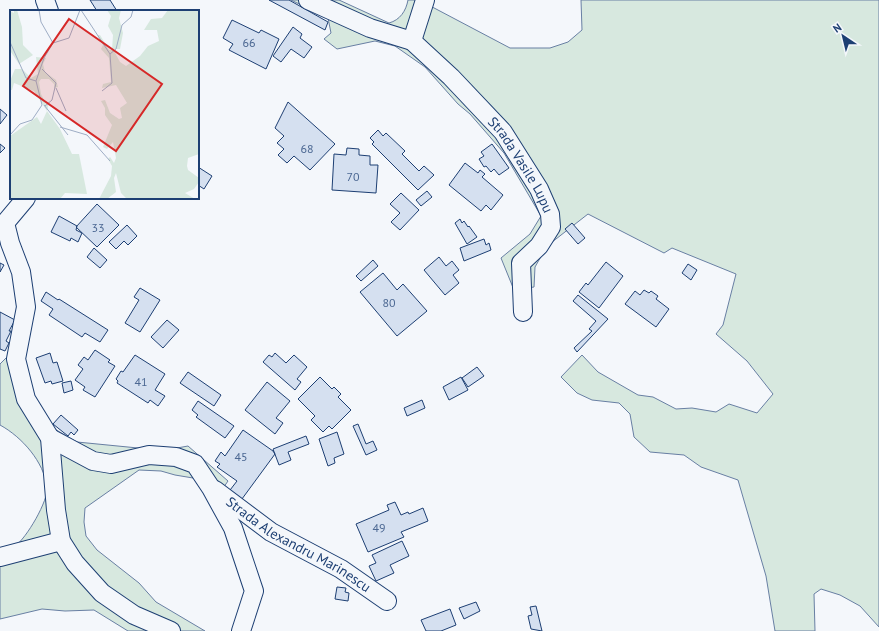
<svg xmlns="http://www.w3.org/2000/svg" width="879" height="631" font-family="'PT Sans',sans-serif">
  <style>
    .green { fill: #d7e8df; stroke: #687fa3 }
    .building { fill: #d5e0f0; stroke: #1d3f73 }
    .lines { fill: none; stroke-linecap: round; stroke-linejoin: round }
    .minor-casing { stroke: #1d3f73; stroke-width: 20 }
    .minor { stroke: #f4f7fb; stroke-width: 18 }
    .labels { text-anchor: middle; dominant-baseline: central; stroke-width: 3; stroke-linejoin: round; paint-order: stroke }
    .number-label { font-size: 12px; fill: #4b6792 }
    .street-label { font-size: 14px; fill: #1d3f73; stroke: #f4f7fb }
    .inset-road { fill: none; stroke: #9eadc5; stroke-width: 1 }
    .view { fill: #d62828; fill-opacity: 0.15; stroke: #d62828; stroke-width: 2 }
    .inset-edge { fill: none; stroke: #1d3f73; stroke-width: 2 }
  </style>
  <rect width="100%" height="100%" fill="#f4f7fb"/>
  <path class="green" d="M291 0H339L389 23C400 20 406 11 408 0H419L510 48H550L568 42 582 30 581 0H879V627L860 606 840 595 821 589 814 594 815 631H775L766 576 738 480 701 467 684 455 650 452 634 437 630 414 619 403 592 400 577 393 561 377 582 355 598 372 638 395 653 397 676 409 692 408 716 412 729 404 757 413 773 394 747 361 716 334 723 325 736 274 672 248 664 253 588 214 547 246 535 267 534 287 514 290 501 258 530 234 541 216 504 153 470 114 458 104 425 67 395 46 375 41 337 49 324 39 331 33 328 18Z
    M24 352 26 377 46 424 77 442 138 448H177L188 446 228 481 212 504 202 484 193 478 175 475 161 471 139 470 85 508 84 522 86 536 97 550 139 583 156 602 205 631H128L94 610 65 611 42 609 0 619V550C5 549 11 548 15 546 26 539 49 500 47 487 44 462 22 437 0 425V364L6 358Z"/>
  <path class="building" d="M90 0H110L117 11H97Z
    M269 0H289L328 22 325 30Z
    M232 20 259 33 261 30 279 39 266 69 229 50 233 44 223 38Z
    M293 27 302 34 300 38 312 47 304 58 291 49 281 62 273 56Z
    M288 102 335 144 310 170 294 156 287 163 278 155 284 149 277 143 284 136 275 128Z
    M0 109 7 115 0 124Z
    M378 130 383 136 386 133 405 151 402 154 419 171 424 166 434 175 418 190 372 144 374 142 370 138Z
    M0 144 5 148 0 153Z
    M492 144 509 168 499 175 494 169 491 172 486 166 484 167 479 159 484 156 481 152Z
    M347 148 359 149V155L370 156V165H378L376 193 332 190 334 154 346 155Z
    M465 163 478 173 480 170 485 174 482 177 503 195 491 210 486 205 481 211 449 185Z
    M198 167 212 176 204 189 198 185Z
    M427 191 432 197 421 206 416 200Z
    M401 193 419 210 400 230 391 222 400 213 390 204Z
    M97 204 119 225 97 247 76 227Z
    M59 216 77 226 76 230 82 233 78 242 71 238 70 241 51 232Z
    M460 219 462 223 464 221 468 227 469 226 477 237 467 244 455 223Z
    M572 223 585 238 578 244 565 229Z
    M127 225 137 236 128 245 124 241 116 249 109 242Z
    M484 239 486 245 489 243 491 250 464 261 460 248Z
    M94 248 107 260 100 268 87 257Z
    M439 257 446 266 452 261 459 270 453 275 459 283 445 295 424 270Z
    M373 260 378 266 361 281 356 276Z
    M606 262 623 276 599 308 579 292 586 283 588 285Z
    M0 263 4 265 0 272Z
    M688 264 697 270 691 280 682 273Z
    M383 273 397 290 403 284 427 311 397 336 360 292Z
    M140 288 160 300 140 332 125 323 139 300 134 297Z
    M644 290 649 293 651 291 658 296 656 299 669 309 656 327 625 304 635 291 640 295Z
    M46 292 58 300 59 299 108 330 100 342 85 333 82 337 49 315 53 309 41 301Z
    M578 295 608 319 577 352 574 348 592 331 589 329 596 321 573 301Z
    M0 312 15 320 9 331H11L6 341 9 343 5 351 0 349Z
    M167 320 179 330 163 348 151 337Z
    M95 350 110 360 108 362 115 366 95 397 83 390 85 387 75 380 83 369 78 365 84 357 88 360Z
    M50 353 53 363 57 362 63 381 52 384 51 381 45 383 36 358Z
    M275 353 286 363 294 355 307 367 297 379 301 382 295 390 263 362 269 355 272 357Z
    M135 355 165 374 155 390 165 396 158 406 150 400 148 403 117 383 118 381 116 379 121 371 123 372Z
    M477 367 484 376 468 387 462 378Z
    M188 372 221 395 214 406 180 383Z
    M320 377 332 389 334 387 341 394 338 397 351 410 332 429 329 426 323 432 311 420 315 416 298 399Z
    M461 377 468 390 449 400 443 387Z
    M71 381 73 390 64 393 62 383Z
    M267 382 290 401 276 418 283 423 275 434 245 410Z
    M422 400 425 408 407 416 404 408Z
    M198 401 234 426 225 438 196 417 198 415 192 410Z
    M61 415 78 430 74 435 71 432 68 436 53 424Z
    M358 424 366 444 373 441 377 450 366 455 353 426Z
    M243 430 273 451 275 454 239 503 227 494 237 481 217 467 220 464 215 461 221 452 225 456Z
    M337 432 344 454 334 458 335 463 328 466 319 439Z
    M306 436 309 444 288 452 291 460 279 465 273 449Z
    M395 502 401 515 408 512 409 514 423 508 428 521 401 532 404 537 368 552 356 524 389 510 387 505Z
    M402 541 409 556 390 565 394 573 376 581 369 566 376 563 372 555Z
    M337 587 346 588 345 592 349 593 348 601 335 599Z
    M476 602 480 611 464 619 459 608Z
    M536 606 542 631 531 629 528 616 532 615 530 607Z
    M450 609 456 625 441 631H426L421 620Z"/>
  <g class="lines">
    <defs>
      <g id="minor">
        <path d="M45 0 49 11"/>
        <path id="s1" d="M308 0 370 28 412 41 451 77 503 132 539 189 550 214 551 227 539 246 521 263 523 312"/>
        <path d="M412 41 425 0"/>
        <path d="M26 198 5 223 10 243 21 272 26 307 16 359 26 399 50 438 56 510 61 541 75 563 102 593 134 615 171 631"/>
        <path d="M50 438 93 461 111 464 149 455 176 457 195 464 211 488 233 528 254 591 241 631"/>
        <path id="s2" d="M215 490 271 532 341 569 387 601"/>
        <path d="M0 557 61 541"/>
      </g>
    </defs>
    <use href="#minor" class="minor-casing"/>
    <use href="#minor" class="minor"/>
  </g>
  <g class="labels">
    <g class="number-label">
      <text x="249" y="42">66</text>
      <text x="307" y="148">68</text>
      <text x="353" y="176">70</text>
      <text x="98" y="227">33</text>
      <text x="389" y="302">80</text>
      <text x="141" y="381">41</text>
      <text x="241" y="456">45</text>
      <text x="379" y="527">49</text>
    </g>
    <g class="street-label">
      <text stroke="none"><textPath href="#s1" startOffset="278">Strada Vasile Lupu</textPath></text>
      <text stroke="none"><textPath href="#s2" startOffset="100">Strada Alexandru Marinescu</textPath></text>
    </g>
  </g>
  <g transform="translate(10 10)">
    <rect width="189" height="189" fill="#f4f7fb"/>
    <path d="M4 0H7L12 17 13 35 23 45 9 54 1 42 0 35V1L4 3ZM97 0H111L109 8 113 23 110 39H103L110 52 116 56 130 46 138 36 149 31 147 20H134L141 9 152 8 158 0H189V144L178 148 177 156 178 160 189 168V172L184 179 175 183 185 189 116 188 111 183 106 163 104 168 106 182 97 189H89L101 166 102 156 98 149 100 147 104 153 106 148 103 132 97 139 93 137 102 115 95 105V98L91 91 95 90 100 103 109 109 112 108 110 98 117 93 106 75 92 78 93 74 101 72 99 48 91 39 93 35 87 25H90L99 40H102L103 25 98 16 101 6ZM26 47 36 48 33 54 35 62 46 70 48 77 44 78V74L39 69H31L29 72 31 84 36 94 39 92 37 101 50 119 62 144H69L77 184 55 183 50 189H0V126L27 107 31 114 37 101 24 81 4 73 2 80H0V71L5 59H12L21 68 28 64Z" fill="#d7e8df"/>
    <path class="inset-road" d="M29 0 31 12 43 33M71 0 100 44 102 73 92 81M0 32 16 68 26 71M100 44 106 39 112 15 121 7 123 0M32 59 46 73 42 90 35 96M46 78 56 101M34 95 58 125M50 117 77 125 100 151M0 125 10 114 22 110 32 95 26 71 34 48 43 33 59 28 70 0"/>
    <path class="view" d="M59 9 152 74 106 141 13 76Z"/>
    <rect width="189" height="189" class="inset-edge"/>
  </g>
  <g transform="translate(843 36) rotate(325)" stroke="#f4f7fb" stroke-width="3" paint-order="stroke">
  <path d="M0-3L7 15L0 10L-7 15Z" fill="#1d3f73"/>
  <text y="-6" font-size="11" font-weight="bold" text-anchor="middle" fill="#1d3f73">N</text>
  </g>
</svg>
